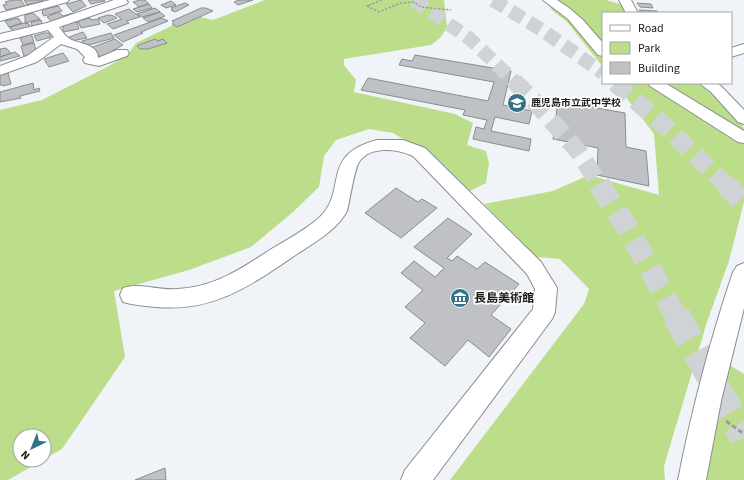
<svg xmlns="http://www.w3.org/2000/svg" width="744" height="480" font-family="'Source Sans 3','Noto Sans JP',sans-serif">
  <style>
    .green { fill: #bcde8a }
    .building { fill: #bfc1c5; stroke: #8a8d90 }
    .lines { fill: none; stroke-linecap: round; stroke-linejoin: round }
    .highway-tunnel-far3 { stroke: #d0d3d6; stroke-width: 14; stroke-dasharray: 14 7; stroke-linecap: butt }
    .highway-tunnel-far2 { stroke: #d0d3d6; stroke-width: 18; stroke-dasharray: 18 9; stroke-linecap: butt }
    .highway-tunnel-far1 { stroke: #d0d3d6; stroke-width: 22; stroke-dasharray: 22 11; stroke-linecap: butt }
    .highway-tunnel { stroke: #d0d3d6; stroke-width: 28; stroke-dasharray: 28 14; stroke-linecap: butt }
    .minor-casing { stroke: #8a8d90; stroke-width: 2 }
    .path-far1 { stroke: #9b9da0; stroke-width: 1.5; stroke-dasharray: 2.5 1.5; stroke-linecap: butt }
    .path { stroke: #9b9da0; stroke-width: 3; stroke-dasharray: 5 2.5; stroke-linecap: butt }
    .minor { fill: #fff; fill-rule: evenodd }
    .labels { text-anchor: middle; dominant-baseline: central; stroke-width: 3.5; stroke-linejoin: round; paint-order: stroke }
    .far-poi-label { font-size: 10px; font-weight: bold; fill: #1a1b1c; stroke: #fff; text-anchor: start }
    .poi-label { font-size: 12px; font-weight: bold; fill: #1a1b1c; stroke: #fff; text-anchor: start }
  </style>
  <rect width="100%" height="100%" fill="#f0f3f7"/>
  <path class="green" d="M265 0H444L447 27 441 37 431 45 344 59V65L356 80 354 92 455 114 473 123 467 145 486 151 489 163 486 183 468 192 408 142 393 133 369 129 336 140 324 156 319 187 293 212 251 247 189 270 114 291 125 357 62 449 44 459V436H20V460H43L8 480H0V110L42 100 109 66 128 54 136 43 186 19 197 16 213 20Z
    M545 0 565 16 603 55V67L567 22 552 10Z
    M557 0H606L623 5 627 13H603V48C590 28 577 13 557 0Z
    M615 83H649L733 131 744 144V202L729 261 707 322 664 466 665 480H450L584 304 589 289 560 259 536 257 484 204 553 191 589 175 659 195 654 134Z
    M659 83H700L706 86C714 94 744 118 744 130L734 127Z
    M726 363 744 374V480H705Z"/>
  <path class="building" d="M12 0H21L25 6 6 10 3 5 7 4 5 2Z
    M24 0H43V1L27 5Z
    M81 0 86 6 73 12 66 4Z
    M88 0H104L105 1 91 4Z
    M140 0H145L149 4 139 7 133 2Z
    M239 0H253L238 5 234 2Z
    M171 1 176 5 166 8 161 5Z
    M185 3 189 5 175 12 171 10H173L171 8Z
    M637 3 651 4 653 8 640 7Z
    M149 4 152 8 137 12 133 9Z
    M58 6 62 11 44 16 42 13 43 12 42 10Z
    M155 8 160 12 142 17 137 14Z
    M201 8H206L213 11 177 27 172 24 174 22 172 21Z
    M129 9 140 17 126 21 129 23 113 29 107 24 122 19 115 14Z
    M639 10 657 11 658 13H641Z
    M58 12 63 16 73 13 75 16 53 23 47 17Z
    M160 12 165 16 148 22 143 18Z
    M33 13 40 19 25 23V15Z
    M108 15 114 16 117 18 104 23 98 18Z
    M18 18 22 23 9 27 5 21Z
    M90 18 91 20 98 19 100 24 81 28 78 21Z
    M162 18 168 21 141 32 143 33 123 42 114 35Z
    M41 20 42 24 32 26 31 22Z
    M77 22 79 29 63 32V24Z
    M24 23 29 24 31 29 13 33 12 28 10 29V27Z
    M83 32 87 38 71 41 69 37Z
    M44 33H49L51 37 37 41 34 36Z
    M111 33 114 38 89 45 84 44 82 41Z
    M31 34 34 42 23 45 20 38Z
    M115 39 123 45 112 51 113 52 101 57 90 48Z
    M155 39 158 41 163 39 167 43 148 49H140L137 46Z
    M34 43 36 50 28 57 24 56 21 46Z
    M6 48 11 53 0 57V49Z
    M15 52 20 56 0 61V57Z
    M63 53 69 61 49 67 44 59Z
    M415 55 511 71 503 105 532 111 529 124 495 117 491 131 531 139 529 151 473 139 476 127 484 129 487 120 463 115 465 110 361 90 368 78 488 101 494 82 399 65 402 59 412 61Z
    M8 73 11 84 3 86 2 85H0V75Z
    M33 83 34 90 39 88 40 91 20 96 21 98 0 102V92Z
    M558 101 625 113 626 147 646 151 649 186 597 175 598 148 553 139Z
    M396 188 418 202 422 199 437 208 401 238 365 213Z
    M448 218 472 234 447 258 452 261 457 256 477 269 485 262 519 284 491 315 511 329 489 357 468 340 445 366 410 338 425 323 405 307 423 290 401 273 414 261 435 277 444 268 414 247Z
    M165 468 166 480H135Z"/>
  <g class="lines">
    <path class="highway-tunnel-far3" d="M414 0 470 39 515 82
      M493 0 545 32 603 73"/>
    <path class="highway-tunnel-far2" d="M514 81 535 102 578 151 600 185
      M615 83 666 127 726 185"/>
    <path class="highway-tunnel-far1" d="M599 184 628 229 676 316
      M725 184 744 203"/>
    <path class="highway-tunnel" d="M676 315 744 437"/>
    <defs>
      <path id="minor" d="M50 0H69L67 2 0 21V13Z
        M114 0H126L128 2 126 4 59 27C62 31 66 37 70 39 79 44 98 44 98 58L117 50H127L129 53 127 56 99 66 85 63 83 60 85 57 77 49 61 44 37 62 0 75V66L27 56 54 37 48 30 0 42V34L47 23Z
        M543 0H557L569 8 583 20 603 43V56L598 55 568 19Z
        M619 0H631L638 13H626Z
        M744 44V53L731 57V48Z
        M648 83H665L744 131V143L738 142 650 86Z
        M699 83H716L721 86 744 110V124L738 122 711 92Z
        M377 140H403L425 148 541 262 557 288 555 312 552 319 433 480H401L405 470 533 309 535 289 527 274 413 156C398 149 370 145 359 162 354 170 350 200 347 211 337 230 315 242 297 254 251 285 215 312 156 307 145 306 134 305 123 302L120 295 123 288C140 282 159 291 177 289 216 287 242 268 273 248 287 240 301 232 314 222 352 194 316 156 377 140Z
        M744 263V308L721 401 706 480H678C692 409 710 340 733 272L737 266Z"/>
    </defs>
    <use href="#minor" class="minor-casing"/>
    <path class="path-far1" d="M382 0 367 6 379 12 401 3 414 2 421 7 451 10"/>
    <path class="path" d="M726 421 744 434"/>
    <use href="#minor" class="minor"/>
  </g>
  <defs>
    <symbol id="school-disc" viewBox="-11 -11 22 22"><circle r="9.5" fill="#337387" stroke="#fff"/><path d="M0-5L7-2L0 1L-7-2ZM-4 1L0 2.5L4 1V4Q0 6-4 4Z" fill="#fff"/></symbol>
    <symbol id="museum-disc" viewBox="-11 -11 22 22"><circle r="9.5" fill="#337387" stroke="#fff"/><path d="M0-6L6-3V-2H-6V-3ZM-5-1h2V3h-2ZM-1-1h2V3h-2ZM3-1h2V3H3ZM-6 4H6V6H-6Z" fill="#fff"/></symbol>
  </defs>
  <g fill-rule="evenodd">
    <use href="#school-disc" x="506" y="92" width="22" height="22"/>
    <use href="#museum-disc" x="449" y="287" width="22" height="22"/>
  </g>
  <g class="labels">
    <g class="far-poi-label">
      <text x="531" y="103">鹿児島市立武中学校</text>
    </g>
    <g class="poi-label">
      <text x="474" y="298">長島美術館</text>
    </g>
  </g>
  <rect x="602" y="12" width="130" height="72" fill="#ffffff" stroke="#a3a4a4"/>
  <rect x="610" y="25" width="20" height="6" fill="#ffffff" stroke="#a3a4a4"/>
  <text x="638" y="32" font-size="12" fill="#1a1b1c">Road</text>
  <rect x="610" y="42" width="20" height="12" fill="#bcde8a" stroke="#a3a4a4"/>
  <text x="638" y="52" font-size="12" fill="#1a1b1c">Park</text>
  <rect x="610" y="62" width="20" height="12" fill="#bfc1c5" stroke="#a3a4a4"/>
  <text x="638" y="72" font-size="12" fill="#1a1b1c">Building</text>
  <g transform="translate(32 448) rotate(223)"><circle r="19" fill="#ffffff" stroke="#a3a4a4"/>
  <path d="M0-3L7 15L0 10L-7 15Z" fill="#337387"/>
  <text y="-6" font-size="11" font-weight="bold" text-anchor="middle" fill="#1a1b1c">N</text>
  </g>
</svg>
